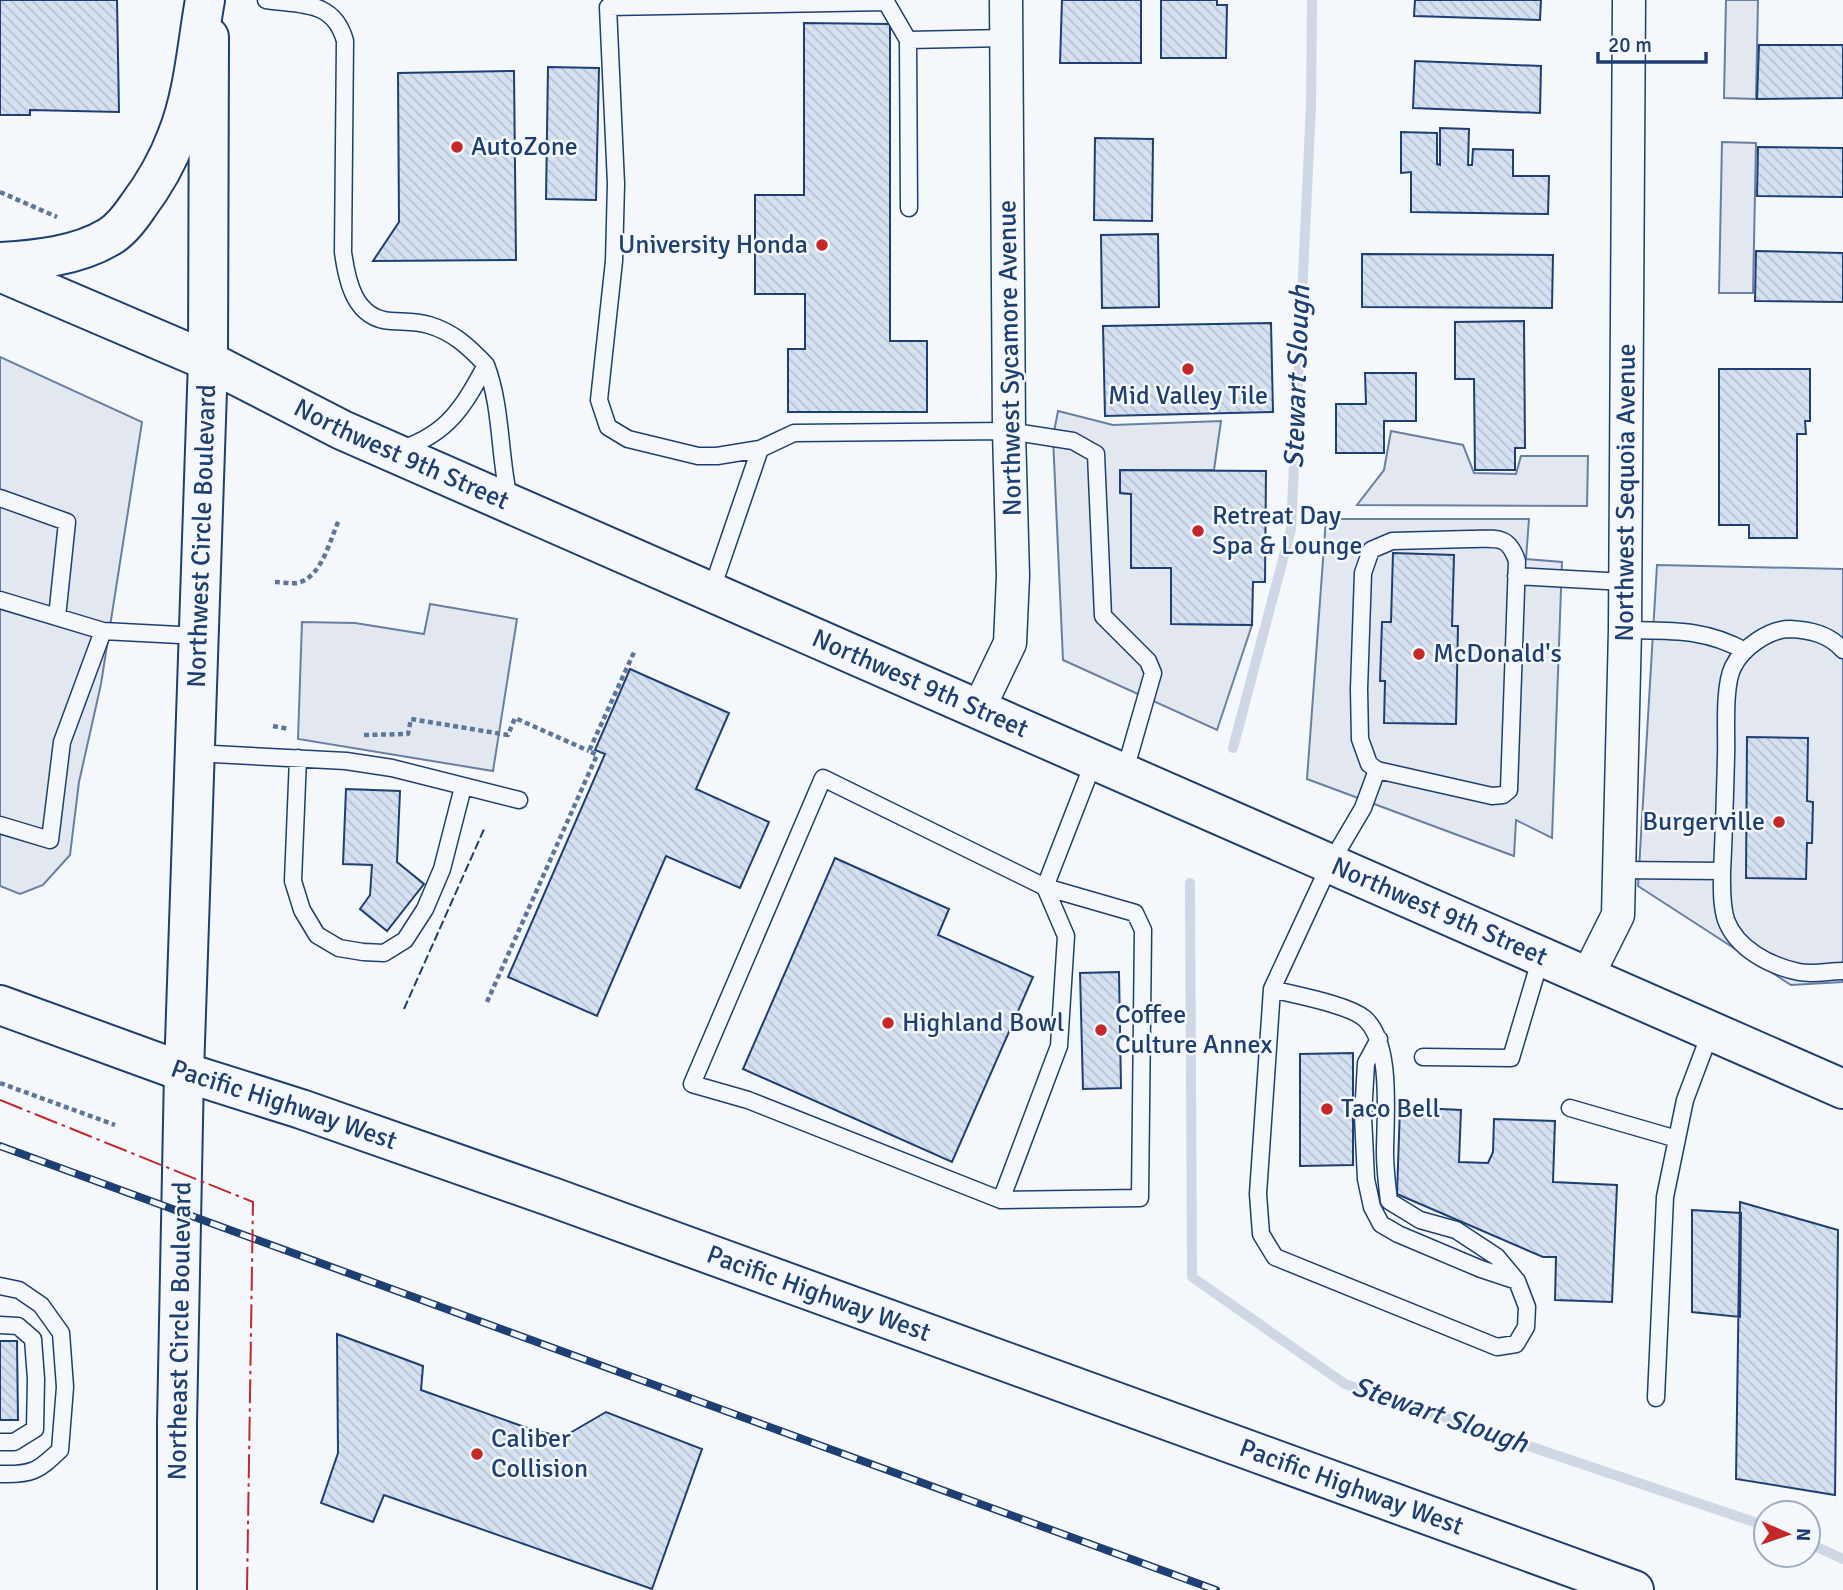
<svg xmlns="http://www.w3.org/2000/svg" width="1843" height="1590" font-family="Signika,sans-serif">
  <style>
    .parking { fill: #e3e8f0; stroke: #687fa3; stroke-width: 2 }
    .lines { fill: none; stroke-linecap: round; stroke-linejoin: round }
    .stream { stroke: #cfd7e4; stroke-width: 10 }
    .building { fill: url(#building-back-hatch); stroke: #1d3f73; stroke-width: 2 }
    .lane-casing { stroke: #1d3f73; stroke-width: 19 }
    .street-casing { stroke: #1d3f73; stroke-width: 35 }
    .secondary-casing { stroke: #1d3f73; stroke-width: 42 }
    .primary-casing { stroke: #1d3f73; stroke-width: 42 }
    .highway-casing { stroke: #1d3f73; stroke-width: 42 }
    .path { stroke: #5e769c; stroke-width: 4.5; stroke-dasharray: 5 3.5; stroke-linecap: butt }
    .lane { stroke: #f4f7fb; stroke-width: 16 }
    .street { stroke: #f4f7fb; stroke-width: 32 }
    .secondary { stroke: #f4f7fb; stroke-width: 38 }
    .primary { stroke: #f4f7fb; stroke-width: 38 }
    .highway { stroke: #f4f7fb; stroke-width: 38 }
    .rail-casing { stroke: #1d3f73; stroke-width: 8 }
    .rail { stroke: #f4f7fb; stroke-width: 5; stroke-dasharray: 16; stroke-linecap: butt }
    .fence { stroke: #1d3f73; stroke-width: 2; stroke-dasharray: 9 3.5; stroke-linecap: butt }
    .power { stroke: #c62828; stroke-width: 2; stroke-dasharray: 24 5 3.5 5; stroke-linecap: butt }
    .poi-dot { fill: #c62828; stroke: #f4f7fb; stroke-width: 2.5 }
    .labels { text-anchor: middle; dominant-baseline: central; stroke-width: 5; stroke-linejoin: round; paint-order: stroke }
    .poi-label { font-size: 26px; fill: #1d3f73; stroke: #f4f7fb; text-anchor: start }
    .street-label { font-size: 26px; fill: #1d3f73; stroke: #f4f7fb }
    .water-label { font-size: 28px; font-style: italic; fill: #1d3f73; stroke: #f4f7fb }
  </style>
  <defs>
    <pattern id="building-back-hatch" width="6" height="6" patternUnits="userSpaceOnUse" patternTransform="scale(1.75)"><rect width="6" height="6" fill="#d5e0f0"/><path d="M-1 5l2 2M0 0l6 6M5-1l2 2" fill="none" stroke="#b6c1d1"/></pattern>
  </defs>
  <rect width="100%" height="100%" fill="#f4f7fb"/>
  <path class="parking" d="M1726 0H1758L1756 99 1724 98Z
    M1722 142 1756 143 1753 293H1719Z
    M0 357 142 422 101 684 79 782 70 855 43 885 20 894 0 886Z
    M1058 411 1113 425 1221 421 1214 470H1120V493L1131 494V567L1171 568V624L1252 625 1217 730 1063 660 1053 437Z
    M1391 431 1463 445 1474 473 1516 474 1521 456H1588L1587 506 1357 505 1384 470Z
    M1326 519H1529L1526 559 1562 562 1552 838 1516 820 1514 856 1307 779Z
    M1657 565 1843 569V982L1791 985 1638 886Z
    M430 604 517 619 493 771 298 739 302 622 355 623 424 634Z"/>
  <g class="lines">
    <path class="stream" d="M1233 748 1291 529 1311 106 1312 0
      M1190 883 1192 1277 1345 1384 1766 1526
      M1808 1543 1843 1559"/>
  </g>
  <path class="building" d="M0 0H117L119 112 30 110V115H0Z
    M1062 0H1141V63H1060Z
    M1161 0H1217V5H1227L1226 58H1161Z
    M1415 0H1541L1540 20 1414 16Z
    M804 23 890 24V341H927V412H788V349H805V294H755V195H804Z
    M1759 45H1843V98L1757 99Z
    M1415 61 1541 66 1540 113 1413 108Z
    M548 67 599 68 596 200 546 199Z
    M514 71 516 260 373 261 399 222 398 73Z
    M1440 128 1469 129 1468 165H1472L1473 149 1513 150V176H1549L1548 214 1411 212V172L1401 173V132L1437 133V164L1440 165Z
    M1095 138 1153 139 1152 221 1094 220Z
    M1758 147 1843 148V197L1757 196Z
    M1158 234 1159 307 1102 308 1101 235Z
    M1756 251 1843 253V302L1755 301Z
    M1362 254 1553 255 1552 308 1362 307Z
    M1524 321 1525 448H1515V470H1475L1474 379H1455V322Z
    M1271 323 1273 412 1105 416 1103 326Z
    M1719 369H1810V421H1805L1806 434H1797V538H1749V525H1719Z
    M1365 373H1416V421H1384V453H1336V404H1366Z
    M1120 470 1266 471 1265 582H1253L1252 625 1171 624V568H1131V494L1120 493Z
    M1393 553 1454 555 1452 626H1458L1456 724 1384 723 1385 681H1380L1382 622H1391Z
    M630 669 729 713 696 789 769 822 740 888 666 856 597 1016 508 977 605 754 595 750Z
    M1747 737 1808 738 1807 801 1813 802 1812 843H1807L1806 879 1746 878Z
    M346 789 400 791 397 862 424 884 387 931 360 909 370 895 372 865 343 864Z
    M835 858 949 909 938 935 1033 977 952 1162 743 1069Z
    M1119 972 1121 1088 1083 1089 1080 973Z
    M1353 1053V1165L1300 1166V1054Z
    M1400 1107 1461 1110 1459 1162 1488 1163 1493 1152 1494 1119 1555 1121 1553 1182 1617 1185 1612 1302 1555 1300 1556 1257H1543L1397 1194Z
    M1740 1202 1838 1230 1835 1495 1736 1479Z
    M1692 1210 1741 1213 1740 1317 1692 1312Z
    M337 1334 423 1366 421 1390 533 1430 563 1437 606 1412 702 1449 652 1589 384 1495 373 1522 321 1503 338 1453Z
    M0 1341H17L18 1420H0Z"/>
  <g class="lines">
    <defs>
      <path id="lane" d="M266 0C301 5 334 0 345 41L343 252C347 282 355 319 391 321 404 322 416 321 429 325 453 332 469 347 486 365
        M908 40 886 2 608 7 616 184 614 261 599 400 608 427 628 439 698 456H717L760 449 794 433 1009 431 1073 441 1096 454 1103 616 1148 661 1153 673 1124 774
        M909 208 908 40 1006 38
        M401 449C448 434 464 406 486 365 502 407 499 455 509 499
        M0 498 67 522 57 617
        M1470 539C1496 539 1508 534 1517 561L1509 790 1503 795 1492 796 1377 770 1369 764 1360 739 1359 689 1363 573 1371 550 1392 541Z
        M1516 576 1625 582
        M711 592 760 449
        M0 600 103 631 62 742 50 840 0 825
        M1625 630C1669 631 1705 628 1745 651
        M103 631 199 636
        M194 753 346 761 392 768 519 800
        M298 758 293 881 302 910 317 935 339 948 363 952 384 953 405 940 425 909 442 869 463 787
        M1619 870 1722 871C1722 887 1721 904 1726 920 1737 949 1770 966 1799 972 1814 975 1829 971 1843 971
        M1722 871C1724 833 1725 795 1726 757 1727 734 1723 687 1733 667 1742 648 1769 629 1790 629 1810 630 1829 634 1843 650
        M1045 887 1066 936 1059 1046 1001 1200 748 1100 692 1084 823 778 1045 887 1094 761
        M1272 989C1294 995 1347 1004 1364 1018 1393 1042 1385 1118 1385 1152 1385 1168 1387 1185 1389 1201L1420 1220 1456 1230 1497 1257 1517 1281 1527 1307 1526 1327 1516 1344 1497 1347 1275 1257 1261 1234 1258 1194 1272 989 1330 864 1363 808 1377 770
        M1379 1039 1366 1063 1363 1116 1366 1179 1372 1207 1381 1224 1398 1234 1481 1269 1517 1281
        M1423 1057 1511 1058 1541 957
        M1570 1108 1677 1139
        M1001 1200 1140 1198 1143 930 1135 913 1045 887
        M0 1286 19 1290 41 1305 61 1333 65 1387 60 1450C38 1471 32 1475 0 1474
        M0 1325 18 1326 33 1339 36 1379 35 1429 14 1442H0
        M1656 1398 1665 1197 1685 1100 1711 1031"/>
      <g id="street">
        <path d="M978 710 1010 643 1013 576 1009 431 1006 0"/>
        <path id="s1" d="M1587 977 1618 915 1625 630 1629 0"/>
      </g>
      <g id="secondary">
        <path id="s2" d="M209 37 208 361 342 430 1843 1089"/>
      </g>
      <path id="primary" d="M0 262C36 260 77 256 109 237 121 230 130 218 138 206 153 186 168 160 177 136 194 94 197 44 205 0
        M0 272 208 361 184 1072 177 1423V1590"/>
      <g id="highway">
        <path id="s3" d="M0 1005 184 1072 301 1109 552 1197 1634 1590"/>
      </g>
    </defs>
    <use href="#lane" class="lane-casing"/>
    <use href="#street" class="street-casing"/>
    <use href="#secondary" class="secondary-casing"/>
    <use href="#primary" class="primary-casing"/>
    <use href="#highway" class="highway-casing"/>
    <path class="path" d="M0 192 57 217
      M275 582C282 582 291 584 297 583 322 578 330 539 339 520
      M273 726 289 729
      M364 735 408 734 411 719 508 735 515 718 589 751
      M487 1002 597 755 589 751 635 650
      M0 1083 115 1125"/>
    <use href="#lane" class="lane"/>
    <use href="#street" class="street"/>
    <use href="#secondary" class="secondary"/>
    <use href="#primary" class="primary"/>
    <use href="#highway" class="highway"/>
    <defs>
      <path id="rail" d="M0 1146 1216 1590"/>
    </defs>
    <use href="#rail" class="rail-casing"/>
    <use href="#rail" class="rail"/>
    <path class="fence" d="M404 1009 485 827"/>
    <path class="power" d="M0 1100 253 1202 247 1590"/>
  </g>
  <g class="poi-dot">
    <circle cx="457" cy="147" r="7"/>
    <circle cx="822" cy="245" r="7"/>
    <circle cx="1188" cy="369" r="7"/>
    <circle cx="1198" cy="531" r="7"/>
    <circle cx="1419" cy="654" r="7"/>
    <circle cx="1779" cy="822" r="7"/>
    <circle cx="888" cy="1023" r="7"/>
    <circle cx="1101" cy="1030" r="7"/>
    <circle cx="1327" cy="1109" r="7"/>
    <circle cx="477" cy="1454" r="7"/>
  </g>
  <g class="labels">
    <g class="poi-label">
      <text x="471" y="147">AutoZone</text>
      <text x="808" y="245" text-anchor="end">University Honda</text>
      <text x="1188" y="396" text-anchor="middle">Mid Valley Tile</text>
      <text x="1212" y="516">Retreat Day<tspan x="1212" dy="30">Spa &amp; Lounge</tspan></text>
      <text x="1433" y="654">McDonald's</text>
      <text x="1765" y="822" text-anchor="end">Burgerville</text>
      <text x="1115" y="1015">Coffee<tspan x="1115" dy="30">Culture Annex</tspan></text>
      <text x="902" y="1023">Highland Bowl</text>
      <text x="1341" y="1109">Taco Bell</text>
      <text x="491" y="1439">Caliber<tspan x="491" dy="30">Collision</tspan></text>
    </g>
    <g class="street-label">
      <text transform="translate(1010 358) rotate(-91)">Northwest Sycamore Avenue</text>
      <text stroke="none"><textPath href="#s2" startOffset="539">Northwest 9th Street</textPath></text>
      <text stroke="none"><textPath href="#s1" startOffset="492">Northwest Sequoia Avenue</textPath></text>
      <text transform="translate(202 536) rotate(-88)">Northwest Circle Boulevard</text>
      <text stroke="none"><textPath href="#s2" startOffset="1106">Northwest 9th Street</textPath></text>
      <text stroke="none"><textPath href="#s2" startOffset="1673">Northwest 9th Street</textPath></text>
      <text stroke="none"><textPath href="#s3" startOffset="301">Pacific Highway West</textPath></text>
      <text stroke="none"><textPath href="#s3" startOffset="868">Pacific Highway West</textPath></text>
      <text transform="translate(180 1331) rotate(-89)">Northeast Circle Boulevard</text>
      <text stroke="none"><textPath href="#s3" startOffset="1435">Pacific Highway West</textPath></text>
    </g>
    <g class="water-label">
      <text transform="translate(1297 377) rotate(-88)">Stewart Slough</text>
      <text transform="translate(1440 1415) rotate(19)">Stewart Slough</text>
    </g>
  </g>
  <g transform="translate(1787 1534) rotate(92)"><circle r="33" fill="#f4f7fb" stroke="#9eadc5" stroke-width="2"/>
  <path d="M0-5L12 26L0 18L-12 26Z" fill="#c62828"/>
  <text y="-10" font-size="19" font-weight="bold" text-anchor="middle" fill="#1d3f73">N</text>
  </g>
  <path d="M1598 52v10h108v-10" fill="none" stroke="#1d3f73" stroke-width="3.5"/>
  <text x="1608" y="52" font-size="21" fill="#1d3f73" stroke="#f4f7fb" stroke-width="5" paint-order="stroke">20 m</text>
</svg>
